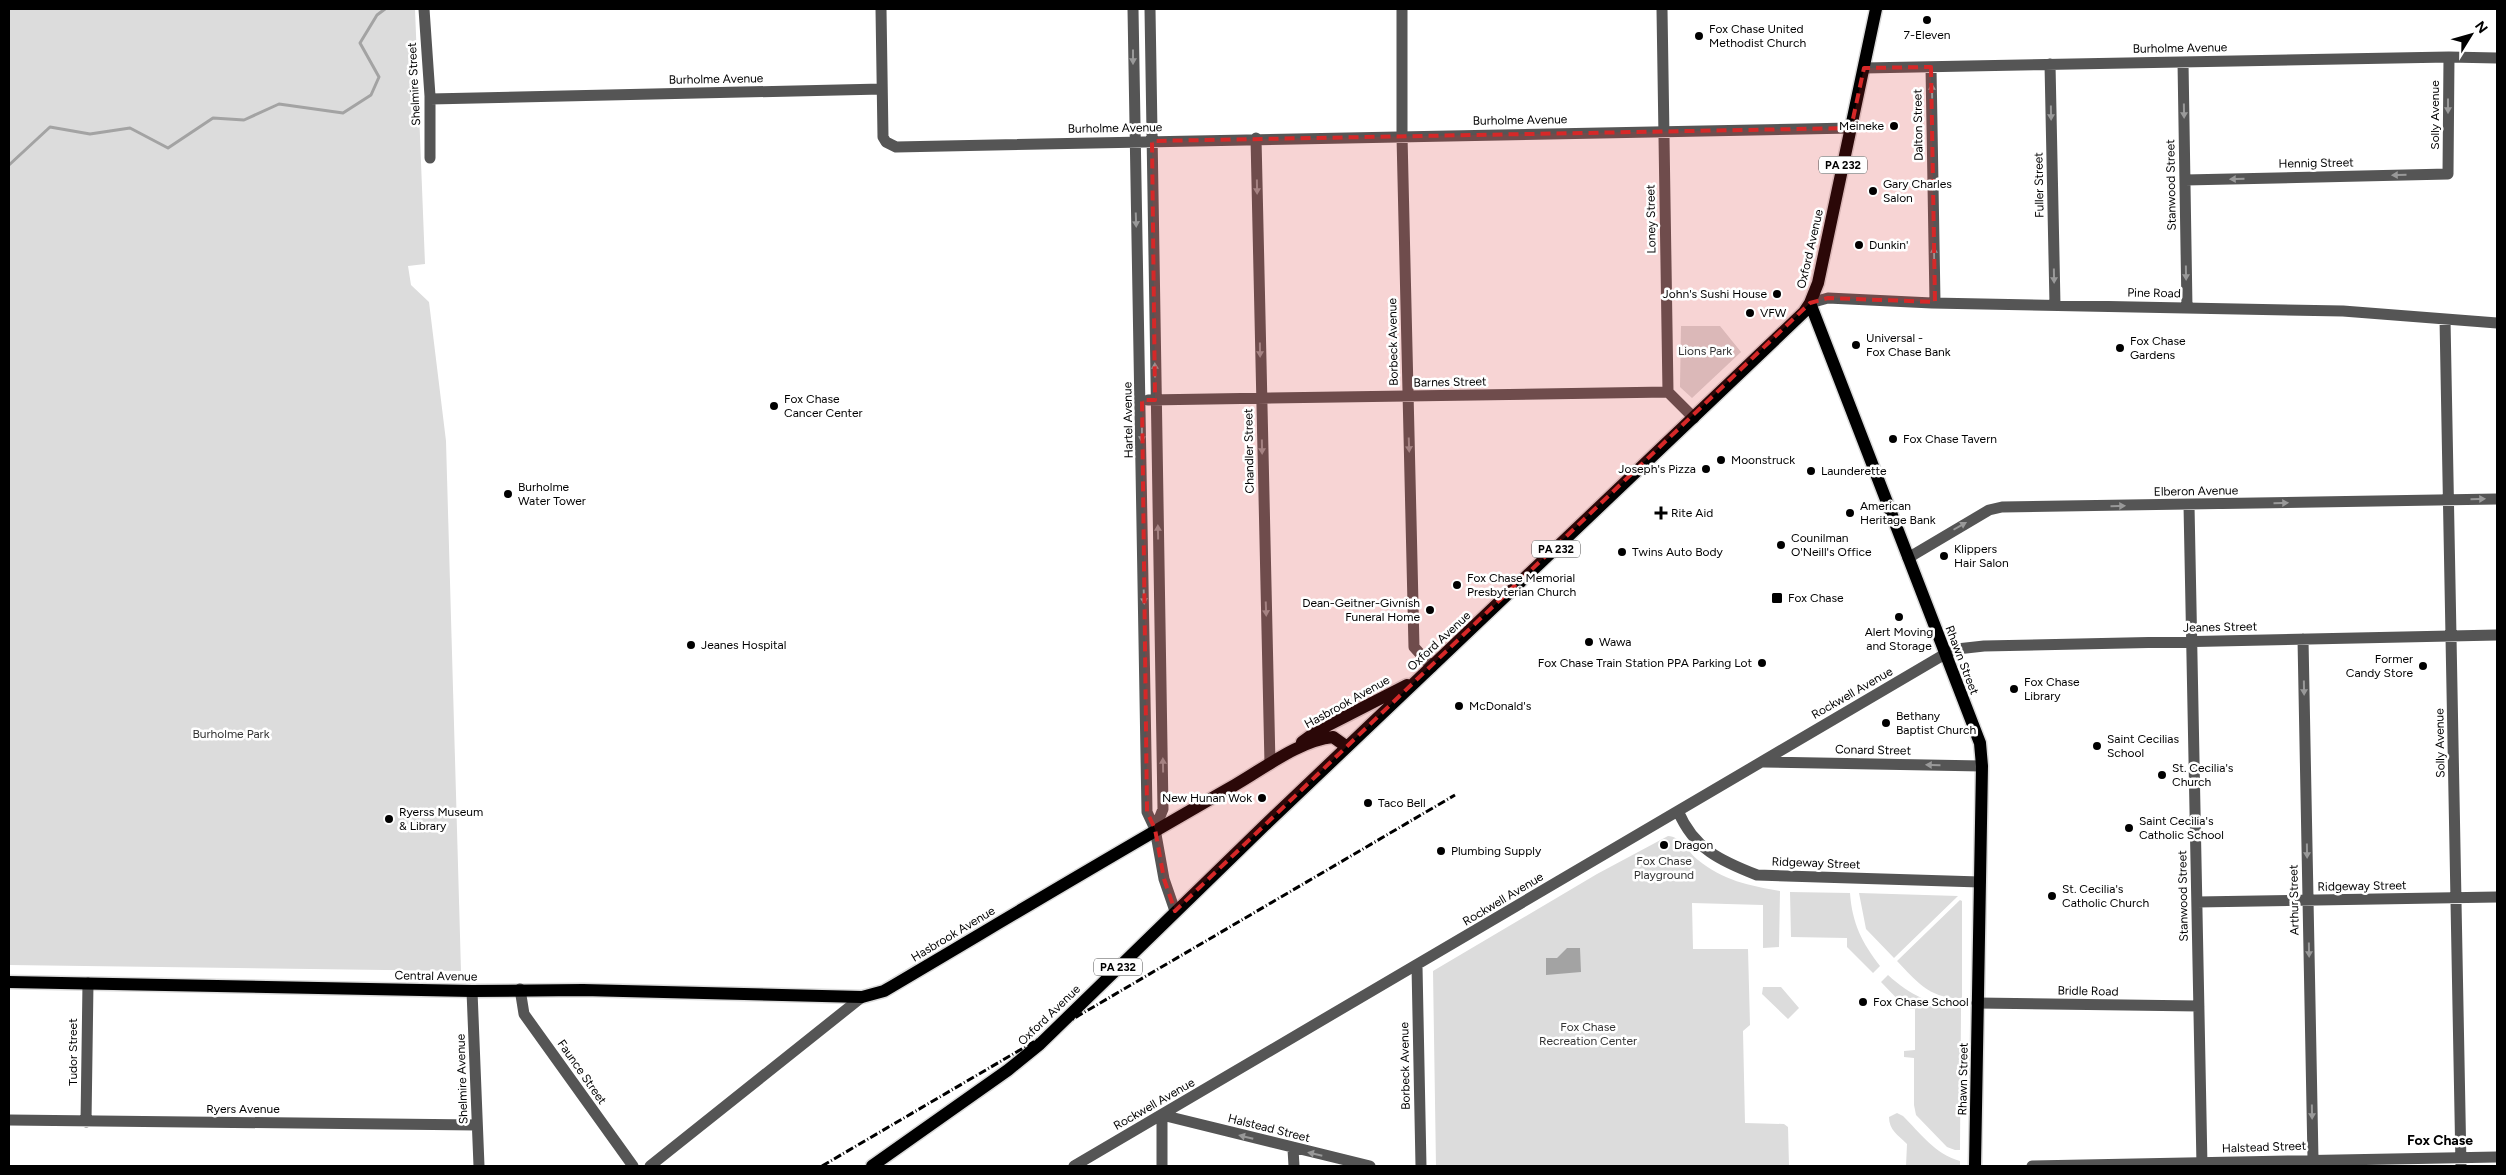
<svg xmlns="http://www.w3.org/2000/svg" width="2506" height="1175" font-family="Figtree,sans-serif">
  <style>
    .green { fill: #dcdcdc }
    .water { fill: #a3a3a3 }
    .lines { fill: none; stroke-linecap: round; stroke-linejoin: round }
    .stream { stroke: #a3a3a3; stroke-width: 3 }
    .major-casing { stroke: #dbdbdb; stroke-width: 15 }
    .minor { stroke: #555; stroke-width: 11 }
    .major { stroke: #000; stroke-width: 12 }
    .rail { stroke: #000; stroke-width: 3; stroke-dasharray: 8 2.5 1 2.5; stroke-linecap: butt }
    .oneway { fill: #999 }
    .marked { fill: #d62828; fill-opacity: 0.2; stroke: #d62828; stroke-width: 4; stroke-dasharray: 10 6; stroke-linejoin: round }
    .poi-dot { fill: #000; stroke: #fff; stroke-width: 2 }
    .labels { text-anchor: middle; dominant-baseline: central; stroke-width: 5; stroke-linejoin: round; paint-order: stroke }
    .shield { fill: #fff; stroke: #4c4c4c; stroke-width: 1 }
    .shield-label { font-size: 11px; font-weight: bold; fill: #000 }
    .poi-label { font-size: 12px; fill: #000; stroke: #fff; text-anchor: start }
    .street-label { font-size: 12px; fill: #000; stroke: #fff }
    .park-label { font-size: 12px; fill: #333; stroke: #fff }
    .neighbourhood-label { font-size: 14px; font-weight: bold; fill: #000; stroke: #fff }
  </style>
  <rect width="100%" height="100%" fill="#fff"/>
  <path class="green" d="M9 9H415L425 264 408 266 411 285 429 302 446 441 461 971 9 965Z
    M1681 326H1720L1741 352 1692 398 1680 387Z
    M1668 836C1680 836 1689 853 1698 860 1722 880 1750 886 1780 891L1779 947 1763 948V905L1692 903 1693 949H1748L1750 1025 1743 1031 1745 1123 1784 1124 1788 1127 1789 1166H1436L1433 971 1597 874Z
    M1790 892 1850 893C1852 923 1862 943 1880 966L1873 973 1847 947V938L1791 937Z
    M1859 893 1958 896 1894 958 1866 929Z
    M1960 900 1962 901V998C1931 1000 1916 981 1897 961Z
    M1888 975C1910 995 1931 1005 1961 1008L1960 1150H1955L1947 1147 1916 1115 1914 1105V1058L1904 1057V1051L1915 1050V1009L1906 1008 1881 982Z
    M1763 987H1781L1799 1008 1788 1019 1762 994Z
    M1897 1113 1903 1116C1920 1133 1935 1154 1960 1161V1166H1906L1907 1144C1898 1135 1889 1130 1889 1117Z"/>
  <path class="water" d="M1567 948H1580L1581 972 1546 975V958H1557Z"/>
  <g class="lines">
    <path class="stream" d="M9 165 50 127 90 134 130 128 168 148 213 118 244 120 279 104 343 113 371 95 379 77 360 43 377 15 385 9"/>
    <defs>
      <path id="major" d="M1810 303 1980 743 1982 766 1975 1166
        M1302 742 1317 731 1407 685
        M9 982 472 991 583 990 862 997 884 991C1001 922 1117 852 1235 785 1263 769 1300 740 1333 737L1347 747
        M872 1166 1008 1070 1040 1044 1264 826 1804 312 1810 303 1818 283 1876 9"/>
    </defs>
    <use href="#major" class="major-casing"/>
    <path class="minor" d="M424 9 430 96V158
      M881 9 883 137 886 142 896 147 1851 128
      M1133 9 1147 812 1155 829 1164 879 1175 911
      M1150 9 1163 809 1155 829
      M1402 9V136L1414 647 1432 667
      M1662 9 1668 392 1694 418
      M2183 62 2187 308
      M2050 64 2055 305
      M1931 67 1935 302
      M1864 68 2449 57 2497 58
      M430 99 882 89
      M1256 138 1270 764
      M2185 180 2448 174 2449 57
      M1810 303 1828 298 1932 303 2343 311 2497 323
      M2445 319 2461 1166
      M1148 400 1668 392
      M2189 505 2202 1166
      M1908 558 1989 510 2002 507 2497 499
      M2303 639 2313 1159
      M1764 762 1982 766
      M1678 811C1694 849 1721 861 1757 875L1980 882
      M2197 902 2497 897
      M1417 966 1421 1166
      M520 989 524 1014 633 1166
      M472 991 479 1166
      M1977 1003 2199 1006
      M9 1120 477 1125
      M86 1122 88 983
      M1293 1149 1294 1166
      M650 1166 862 997
      M1074 1166 1945 654 1957 649 1984 646 2497 635
      M1162 1166V1115L1370 1166
      M2032 1166 2497 1157"/>
    <use href="#major" class="major"/>
    <path class="rail" d="M822 1166 1455 795"/>
  </g>
  <defs><path id="oneway-solid" d="M-6-.8H1V-3.2L6.5 0L1 3.2V.8H-6Z" transform="scale(1.25)"/></defs>
  <g class="oneway">
    <use href="#oneway-solid" transform="translate(1133 57) rotate(90)"/>
    <use href="#oneway-solid" transform="translate(1932 91) rotate(-91)"/>
    <use href="#oneway-solid" transform="translate(2448 106) rotate(90)"/>
    <use href="#oneway-solid" transform="translate(2184 111) rotate(89)"/>
    <use href="#oneway-solid" transform="translate(2051 113) rotate(89)"/>
    <use href="#oneway-solid" transform="translate(2399 175) rotate(179)"/>
    <use href="#oneway-solid" transform="translate(2237 179) rotate(179)"/>
    <use href="#oneway-solid" transform="translate(1257 187) rotate(89)"/>
    <use href="#oneway-solid" transform="translate(1136 220) rotate(88)"/>
    <use href="#oneway-solid" transform="translate(1934 254) rotate(-91)"/>
    <use href="#oneway-solid" transform="translate(2186 273) rotate(89)"/>
    <use href="#oneway-solid" transform="translate(2054 276) rotate(89)"/>
    <use href="#oneway-solid" transform="translate(1260 350) rotate(89)"/>
    <use href="#oneway-solid" transform="translate(1155 370) rotate(-91)"/>
    <use href="#oneway-solid" transform="translate(1142 435) rotate(90)"/>
    <use href="#oneway-solid" transform="translate(1409 445) rotate(88)"/>
    <use href="#oneway-solid" transform="translate(1262 447) rotate(89)"/>
    <use href="#oneway-solid" transform="translate(2478 499) rotate(-1)"/>
    <use href="#oneway-solid" transform="translate(2281 503) rotate(-1)"/>
    <use href="#oneway-solid" transform="translate(2118 506) rotate(-1)"/>
    <use href="#oneway-solid" transform="translate(1960 526) rotate(-30)"/>
    <use href="#oneway-solid" transform="translate(1158 532) rotate(-91)"/>
    <use href="#oneway-solid" transform="translate(1144 597) rotate(88)"/>
    <use href="#oneway-solid" transform="translate(1266 609) rotate(88)"/>
    <use href="#oneway-solid" transform="translate(2304 688) rotate(89)"/>
    <use href="#oneway-solid" transform="translate(1163 765) rotate(-91)"/>
    <use href="#oneway-solid" transform="translate(1933 765) rotate(-179)"/>
    <use href="#oneway-solid" transform="translate(2307 851) rotate(89)"/>
    <use href="#oneway-solid" transform="translate(2309 950) rotate(89)"/>
    <use href="#oneway-solid" transform="translate(2312 1112) rotate(89)"/>
    <use href="#oneway-solid" transform="translate(1246 1137) rotate(-166)"/>
    <use href="#oneway-solid" transform="translate(1315 1154) rotate(-167)"/>
  </g>
  <path class="marked" d="M1931 67 1935 302 1828 298 1810 303 1175 911 1164 879 1155 829 1147 812 1142 400H1155L1152 141 1851 128 1864 68Z"/>
  <g class="poi-dot">
    <circle cx="1927" cy="20" r="5"/>
    <circle cx="1699" cy="36" r="5"/>
    <circle cx="1894" cy="126" r="5"/>
    <circle cx="1873" cy="191" r="5"/>
    <circle cx="1859" cy="245" r="5"/>
    <circle cx="1777" cy="294" r="5"/>
    <circle cx="1750" cy="313" r="5"/>
    <circle cx="1856" cy="345" r="5"/>
    <circle cx="2120" cy="348" r="5"/>
    <circle cx="774" cy="406" r="5"/>
    <circle cx="1893" cy="439" r="5"/>
    <circle cx="1721" cy="460" r="5"/>
    <circle cx="1706" cy="469" r="5"/>
    <circle cx="1811" cy="471" r="5"/>
    <circle cx="508" cy="494" r="5"/>
    <path d="M1658.5 505.5h5v5h5v5h-5v5h-5v-5h-5v-5h5z"/>
    <circle cx="1850" cy="513" r="5"/>
    <circle cx="1781" cy="545" r="5"/>
    <circle cx="1622" cy="552" r="5"/>
    <circle cx="1944" cy="556" r="5"/>
    <circle cx="1457" cy="585" r="5"/>
    <rect x="1771" y="592" width="12" height="12" rx="2.5"/>
    <circle cx="1430" cy="610" r="5"/>
    <circle cx="1899" cy="617" r="5"/>
    <circle cx="1589" cy="642" r="5"/>
    <circle cx="691" cy="645" r="5"/>
    <circle cx="1762" cy="663" r="5"/>
    <circle cx="2423" cy="666" r="5"/>
    <circle cx="2014" cy="689" r="5"/>
    <circle cx="1459" cy="706" r="5"/>
    <circle cx="1886" cy="723" r="5"/>
    <circle cx="2097" cy="746" r="5"/>
    <circle cx="2162" cy="775" r="5"/>
    <circle cx="1262" cy="798" r="5"/>
    <circle cx="1368" cy="803" r="5"/>
    <circle cx="389" cy="819" r="5"/>
    <circle cx="2129" cy="828" r="5"/>
    <circle cx="1664" cy="845" r="5"/>
    <circle cx="1441" cy="851" r="5"/>
    <circle cx="2052" cy="896" r="5"/>
    <circle cx="1863" cy="1002" r="5"/>
  </g>
  <g class="labels">
    <g class="shield">
      <rect x="1819" y="156.5" width="48" height="17" rx="4"/>
      <rect x="1532" y="540.5" width="48" height="17" rx="4"/>
      <rect x="1094" y="958.5" width="48" height="17" rx="4"/>
    </g>
    <g class="shield-label">
      <text x="1843" y="165">PA 232</text>
      <text x="1556" y="549">PA 232</text>
      <text x="1118" y="967">PA 232</text>
    </g>
    <g class="poi-label">
      <text x="1709" y="29">Fox Chase United<tspan x="1709" dy="14">Methodist Church</tspan></text>
      <text x="1927" y="35" text-anchor="middle">7-Eleven</text>
      <text x="1884" y="126" text-anchor="end">Meineke</text>
      <text x="1883" y="184">Gary Charles<tspan x="1883" dy="14">Salon</tspan></text>
      <text x="1869" y="245">Dunkin'</text>
      <text x="1767" y="294" text-anchor="end">John's Sushi House</text>
      <text x="1760" y="313">VFW</text>
      <text x="1866" y="338">Universal -<tspan x="1866" dy="14">Fox Chase Bank</tspan></text>
      <text x="2130" y="341">Fox Chase<tspan x="2130" dy="14">Gardens</tspan></text>
      <text x="784" y="399">Fox Chase<tspan x="784" dy="14">Cancer Center</tspan></text>
      <text x="1903" y="439">Fox Chase Tavern</text>
      <text x="1731" y="460">Moonstruck</text>
      <text x="1696" y="469" text-anchor="end">Joseph's Pizza</text>
      <text x="1821" y="471">Launderette</text>
      <text x="518" y="487">Burholme<tspan x="518" dy="14">Water Tower</tspan></text>
      <text x="1860" y="506">American<tspan x="1860" dy="14">Heritage Bank</tspan></text>
      <text x="1671" y="513">Rite Aid</text>
      <text x="1791" y="538">Counilman<tspan x="1791" dy="14">O'Neill's Office</tspan></text>
      <text x="1954" y="549">Klippers<tspan x="1954" dy="14">Hair Salon</tspan></text>
      <text x="1632" y="552">Twins Auto Body</text>
      <text x="1467" y="578">Fox Chase Memorial<tspan x="1467" dy="14">Presbyterian Church</tspan></text>
      <text x="1788" y="598">Fox Chase</text>
      <text x="1420" y="603" text-anchor="end">Dean-Geitner-Givnish<tspan x="1420" dy="14">Funeral Home</tspan></text>
      <text x="1899" y="632" text-anchor="middle">Alert Moving<tspan x="1899" dy="14">and Storage</tspan></text>
      <text x="1599" y="642">Wawa</text>
      <text x="701" y="645">Jeanes Hospital</text>
      <text x="2413" y="659" text-anchor="end">Former<tspan x="2413" dy="14">Candy Store</tspan></text>
      <text x="1752" y="663" text-anchor="end">Fox Chase Train Station PPA Parking Lot</text>
      <text x="2024" y="682">Fox Chase<tspan x="2024" dy="14">Library</tspan></text>
      <text x="1469" y="706">McDonald's</text>
      <text x="1896" y="716">Bethany<tspan x="1896" dy="14">Baptist Church</tspan></text>
      <text x="2107" y="739">Saint Cecilias<tspan x="2107" dy="14">School</tspan></text>
      <text x="2172" y="768">St. Cecilia's<tspan x="2172" dy="14">Church</tspan></text>
      <text x="1252" y="798" text-anchor="end">New Hunan Wok</text>
      <text x="1378" y="803">Taco Bell</text>
      <text x="399" y="812">Ryerss Museum<tspan x="399" dy="14">&amp; Library</tspan></text>
      <text x="2139" y="821">Saint Cecilia's<tspan x="2139" dy="14">Catholic School</tspan></text>
      <text x="1674" y="845">Dragon</text>
      <text x="1451" y="851">Plumbing Supply</text>
      <text x="2062" y="889">St. Cecilia's<tspan x="2062" dy="14">Catholic Church</tspan></text>
      <text x="1873" y="1002">Fox Chase School</text>
    </g>
    <g class="street-label">
      <text transform="translate(2180 48) rotate(-1)">Burholme Avenue</text>
      <text transform="translate(716 79) rotate(-1)">Burholme Avenue</text>
      <text transform="translate(414 84) rotate(-93)">Shelmire Street</text>
      <text transform="translate(2435 115) rotate(-90)">Solly Avenue</text>
      <text transform="translate(1520 120) rotate(-1)">Burholme Avenue</text>
      <text transform="translate(1918 125) rotate(-91)">Dalton Street</text>
      <text transform="translate(1115 128) rotate(-1)">Burholme Avenue</text>
      <text transform="translate(2316 163) rotate(-1)">Hennig Street</text>
      <text transform="translate(2039 185) rotate(-91)">Fuller Street</text>
      <text transform="translate(2171 185) rotate(-91)">Stanwood Street</text>
      <text transform="translate(1651 219) rotate(-91)">Loney Street</text>
      <text transform="translate(1810 249) rotate(-77)">Oxford Avenue</text>
      <text transform="translate(2154 293) rotate(1)">Pine Road</text>
      <text transform="translate(1393 342) rotate(-91)">Borbeck Avenue</text>
      <text transform="translate(1450 382) rotate(-1)">Barnes Street</text>
      <text transform="translate(1128 420) rotate(-91)">Hartel Avenue</text>
      <text transform="translate(1249 451) rotate(-91)">Chandler Street</text>
      <text transform="translate(2196 491) rotate(-1)">Elberon Avenue</text>
      <text transform="translate(2220 627) rotate(-1)">Jeanes Street</text>
      <text transform="translate(1439 641) rotate(-43)">Oxford Avenue</text>
      <text transform="translate(1962 660) rotate(69)">Rhawn Street</text>
      <text transform="translate(1852 693) rotate(-30)">Rockwell Avenue</text>
      <text transform="translate(1347 702) rotate(-29)">Hasbrook Avenue</text>
      <text transform="translate(2440 743) rotate(-91)">Solly Avenue</text>
      <text transform="translate(1873 750) rotate(1)">Conard Street</text>
      <text transform="translate(1816 863) rotate(2)">Ridgeway Street</text>
      <text transform="translate(2362 886) rotate(-1)">Ridgeway Street</text>
      <text transform="translate(2183 896) rotate(-91)">Stanwood Street</text>
      <text transform="translate(1503 899) rotate(-31)">Rockwell Avenue</text>
      <text transform="translate(2294 900) rotate(-91)">Arthur Street</text>
      <text transform="translate(953 934) rotate(-31)">Hasbrook Avenue</text>
      <text transform="translate(436 976) rotate(1)">Central Avenue</text>
      <text transform="translate(2088 991) rotate(1)">Bridle Road</text>
      <text transform="translate(1049 1015) rotate(-44)">Oxford Avenue</text>
      <text transform="translate(73 1052) rotate(-90)">Tudor Street</text>
      <text transform="translate(1405 1066) rotate(-91)">Borbeck Avenue</text>
      <text transform="translate(582 1072) rotate(55)">Faunce Street</text>
      <text transform="translate(462 1079) rotate(-92)">Shelmire Avenue</text>
      <text transform="translate(1963 1079) rotate(-89)">Rhawn Street</text>
      <text transform="translate(1154 1104) rotate(-30)">Rockwell Avenue</text>
      <text x="243" y="1109">Ryers Avenue</text>
      <text transform="translate(1269 1128) rotate(14)">Halstead Street</text>
      <text transform="translate(2264 1147) rotate(-2)">Halstead Street</text>
    </g>
    <g class="park-label">
      <text x="1705" y="351">Lions Park</text>
      <text x="231" y="734">Burholme Park</text>
      <text x="1664" y="861">Fox Chase<tspan x="1664" dy="14">Playground</tspan></text>
      <text x="1588" y="1027">Fox Chase<tspan x="1588" dy="14">Recreation Center</tspan></text>
    </g>
    <g class="neighbourhood-label">
      <text x="2440" y="1140">Fox Chase</text>
    </g>
  </g>
  <rect width="2506" height="1175" fill="none" stroke="#000000" stroke-width="20"/>
  <g transform="translate(2471 35) rotate(53)" stroke="#ffffff" stroke-width="4" paint-order="stroke">
  <path d="M0-4L9 19L0 12L-9 19Z" fill="#000000"/>
  <text y="-8" font-size="14" font-weight="bold" text-anchor="middle" fill="#000000">N</text>
  </g>
</svg>
